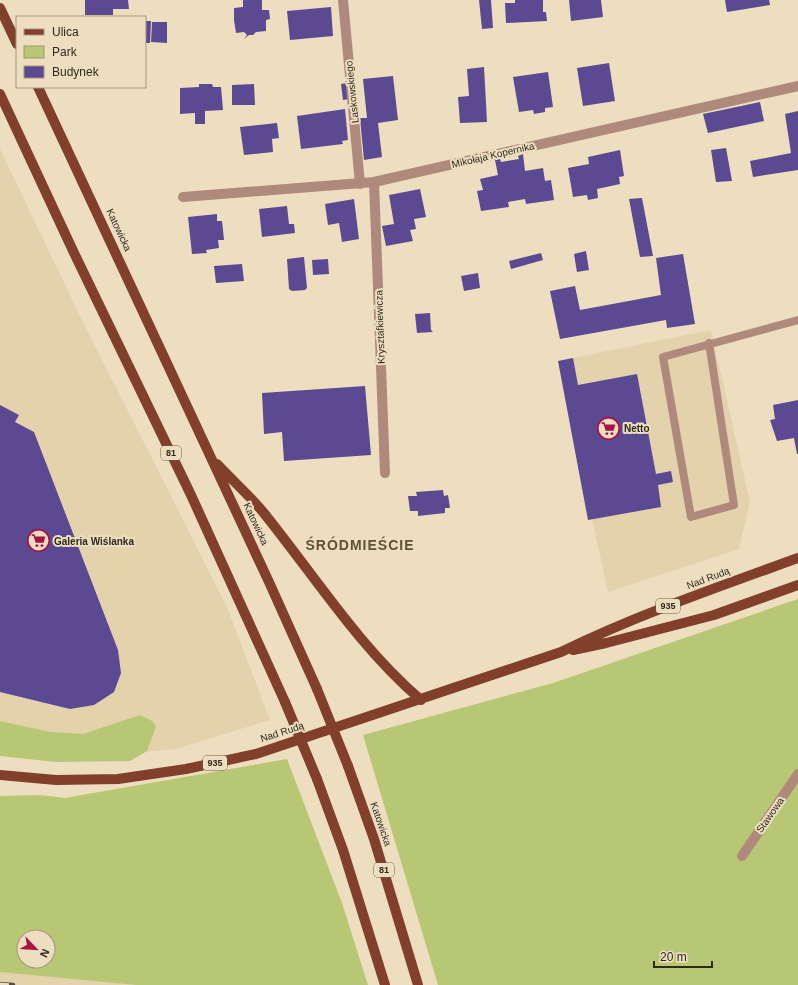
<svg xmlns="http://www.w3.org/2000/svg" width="798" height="985" font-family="Arial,sans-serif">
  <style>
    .built { fill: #e4d2ad }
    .green { fill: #b8c773; fill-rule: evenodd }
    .building { fill: #5b4991 }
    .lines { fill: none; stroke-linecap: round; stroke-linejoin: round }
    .lane { stroke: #b0897d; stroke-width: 8 }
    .street { stroke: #b0897d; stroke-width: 10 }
    .primary { stroke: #823f2b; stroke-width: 10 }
    .rail-casing { stroke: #564e3f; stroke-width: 4.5 }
    .rail { stroke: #eddec0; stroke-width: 3; stroke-dasharray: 9; stroke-linecap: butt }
    .primary-bridge { stroke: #823f2b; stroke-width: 10 }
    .labels { text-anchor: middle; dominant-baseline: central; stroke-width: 4; stroke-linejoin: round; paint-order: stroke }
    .shield { fill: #eddec0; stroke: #675f4e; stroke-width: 1 }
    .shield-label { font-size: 9px; font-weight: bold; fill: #2e281d }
    .street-label { font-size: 10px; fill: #2e281d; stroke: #eddec0 }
    .poi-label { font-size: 10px; font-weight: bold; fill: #2e281d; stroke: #eddec0; text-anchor: start }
    .district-label { font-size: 14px; font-weight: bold; letter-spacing: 1px; fill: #5e5137; stroke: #eddec0 }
  </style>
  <rect width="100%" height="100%" fill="#eddec0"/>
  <path class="built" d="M0 149 81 318 227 607 270 720 176 749 97 757 0 752Z
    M711 330 750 502 739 549 608 592 558 361Z
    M0 970 13 971 136 985H0Z"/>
  <path class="green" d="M798 599V985H438L363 735 553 683Z
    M140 715 152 721 156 726 147 751 130 761 56 762 0 756V721L50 732 83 734Z
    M287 759 342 903 368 985H136L0 972V796L40 795 65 798ZM24 937H48V961H24Z"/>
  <path class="building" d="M85 0H128L129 9H113V15H85Z
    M243 0H262V10H269L270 19 266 20V31L256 32 253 35H249L244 39 247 35 244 32 236 33 234 20V8L243 7Z
    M479 0H491L493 28 482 29Z
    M515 0H543V12H546L547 21 506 23 505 3H515Z
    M569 0H601L603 17 571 21Z
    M725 0H769L770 5 727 12Z
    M331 7 333 36 290 40 287 11Z
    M145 21H151L150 43H145Z
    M152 22H167V43L151 42Z
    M609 63 615 101 583 106 577 68Z
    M484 67 487 122 460 123 458 97 469 96 467 69Z
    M548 72 553 107 545 108V112L534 114 533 110 519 112 513 77Z
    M393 76 398 120 378 123 382 157 364 160 360 118H367L363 79Z
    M347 83 349 99 343 100 341 84Z
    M199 84H212L213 87H221L223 110 205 111V124H195V113L180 114V88L199 87Z
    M254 84 255 105H232V85Z
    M760 102 764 121 708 133 703 114Z
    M345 109 348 140 342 141 343 144 301 149 297 116Z
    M798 111V170L753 177 750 161 791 153 785 114Z
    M277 123 279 138 272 139 273 152 244 155 240 127Z
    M726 148 732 181 716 182 711 150Z
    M620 150 624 176 619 177 620 184 597 189 598 198 588 200 587 195 573 197 568 168 589 164 588 157Z
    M523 154 525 171 543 168 545 181 551 180 554 200 526 204 525 199 508 202 509 207 481 211 477 191 483 190 480 179 498 175 495 160 500 159 501 162 519 159 518 156Z
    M420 189 426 217 414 219 416 229 410 230 413 241 386 246 382 226 394 224 389 195Z
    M642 198 653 256 640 257 629 199Z
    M354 199 359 239 342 242 339 223 328 225 325 204Z
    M287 206 289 224H294L295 233 262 237 259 209Z
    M217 214V221H222L224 240H218L219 248 206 250 207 253 192 254 188 217Z
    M586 251 589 270 577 272 574 254Z
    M541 253 543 260 511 269 509 261Z
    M683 254 695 324 667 328 666 320 560 339 550 291 575 286 580 310 661 295 656 258Z
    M304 257 307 288 305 290 292 291 289 289 287 259Z
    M328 259 329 274 313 275 312 260Z
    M242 264 244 281 216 283 214 266Z
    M478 273 480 288 464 291 461 276Z
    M430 313 431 330 433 332 417 333 415 314Z
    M573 358 578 385 637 374 656 474 671 471 673 482 658 485 661 507 588 520 558 361Z
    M365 386 371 455 284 461 282 432 264 434 262 393Z
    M798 400V454H797L794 438 777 441 770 420 775 419 773 405Z
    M0 405 19 415 15 422 34 432 118 650 121 673 114 692 94 705 70 709 0 692Z
    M443 490 444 496 448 495 450 508H445V513L418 516V511H410L408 496H417L416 492Z"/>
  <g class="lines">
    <path class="lane" d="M709 343 734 505 691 517 663 357 798 320"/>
    <path class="street" d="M343 0 360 184
      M374 182 385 473
      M183 197 374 182 798 86
      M742 856 798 774"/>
    <path class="primary" d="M0 8 17 44
      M38 87 269 582 317 689
      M0 94 75 255 191 495 285 702
      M217 464C232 480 249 495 263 512 314 575 359 647 421 700
      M573 650 606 643 714 615 798 585
      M348 766 374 839 418 985
      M0 775 56 780 118 779 186 769 256 754 561 652C637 615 718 587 798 558
      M317 779 343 850 385 985"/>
    <defs>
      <path id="rail" d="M0 984 13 985"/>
    </defs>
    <use href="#rail" class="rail-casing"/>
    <use href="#rail" class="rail"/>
    <path class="primary-bridge" d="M317 689 348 766
      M285 702 317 779"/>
  </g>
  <defs>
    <symbol id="supermarket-ring" viewBox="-11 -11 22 22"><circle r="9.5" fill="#eddec0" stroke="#a81345" stroke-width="1.5"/><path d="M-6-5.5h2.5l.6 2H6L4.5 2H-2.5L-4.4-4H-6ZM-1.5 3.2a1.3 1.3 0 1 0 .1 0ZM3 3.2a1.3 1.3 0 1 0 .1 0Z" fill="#a81345"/></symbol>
  </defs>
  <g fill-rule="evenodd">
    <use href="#supermarket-ring" x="596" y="416" width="25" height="25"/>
    <use href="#supermarket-ring" x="26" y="528" width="25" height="25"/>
  </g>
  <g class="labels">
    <g class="shield">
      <rect x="161" y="446" width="20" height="14" rx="3"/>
      <rect x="656" y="599" width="24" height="14" rx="3"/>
      <rect x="203" y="756" width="24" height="14" rx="3"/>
      <rect x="374" y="863" width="20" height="14" rx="3"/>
    </g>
    <g class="shield-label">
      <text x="171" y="453">81</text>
      <text x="668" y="606">935</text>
      <text x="215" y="763">935</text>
      <text x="384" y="870">81</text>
    </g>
    <g class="street-label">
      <text transform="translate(352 92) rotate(-96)">Laskowskiego</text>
      <text transform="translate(493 155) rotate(-13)">Mikołaja Kopernika</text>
      <text transform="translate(119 230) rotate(65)">Katowicka</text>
      <text transform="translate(380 327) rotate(-92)">Krysztafkiewicza</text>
      <text transform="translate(256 524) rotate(65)">Katowicka</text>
      <text transform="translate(708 578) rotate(-21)">Nad Rudą</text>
      <text transform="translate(282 732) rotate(-18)">Nad Rudą</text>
      <text transform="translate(770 815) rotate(-55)">Stawowa</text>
      <text transform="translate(381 824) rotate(71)">Katowicka</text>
    </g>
    <g class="poi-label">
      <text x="624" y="428">Netto</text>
      <text x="54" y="541">Galeria Wiślanka</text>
    </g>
    <g class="district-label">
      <text x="360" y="545">ŚRÓDMIEŚCIE</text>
    </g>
  </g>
  <rect x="16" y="16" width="130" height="72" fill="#eddec0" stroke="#a1957f"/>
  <rect x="24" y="29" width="20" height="6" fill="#823f2b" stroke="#a1957f"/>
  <text x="52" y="36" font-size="12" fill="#2e281d">Ulica</text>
  <rect x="24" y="46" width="20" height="12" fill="#b8c773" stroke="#a1957f"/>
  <text x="52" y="56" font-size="12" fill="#2e281d">Park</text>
  <rect x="24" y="66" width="20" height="12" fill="#5b4991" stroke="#a1957f"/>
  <text x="52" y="76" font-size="12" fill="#2e281d">Budynek</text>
  <g transform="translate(36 949) rotate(115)"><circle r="19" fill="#eddec0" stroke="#a1957f"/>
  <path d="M0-3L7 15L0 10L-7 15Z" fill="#a81345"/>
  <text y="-6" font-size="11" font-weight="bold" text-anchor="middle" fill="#2e281d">N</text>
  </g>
  <path d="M654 961v6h58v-6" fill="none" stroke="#2e281d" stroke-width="2"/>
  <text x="660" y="961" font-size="12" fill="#2e281d" stroke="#eddec0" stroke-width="3" paint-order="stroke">20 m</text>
</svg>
